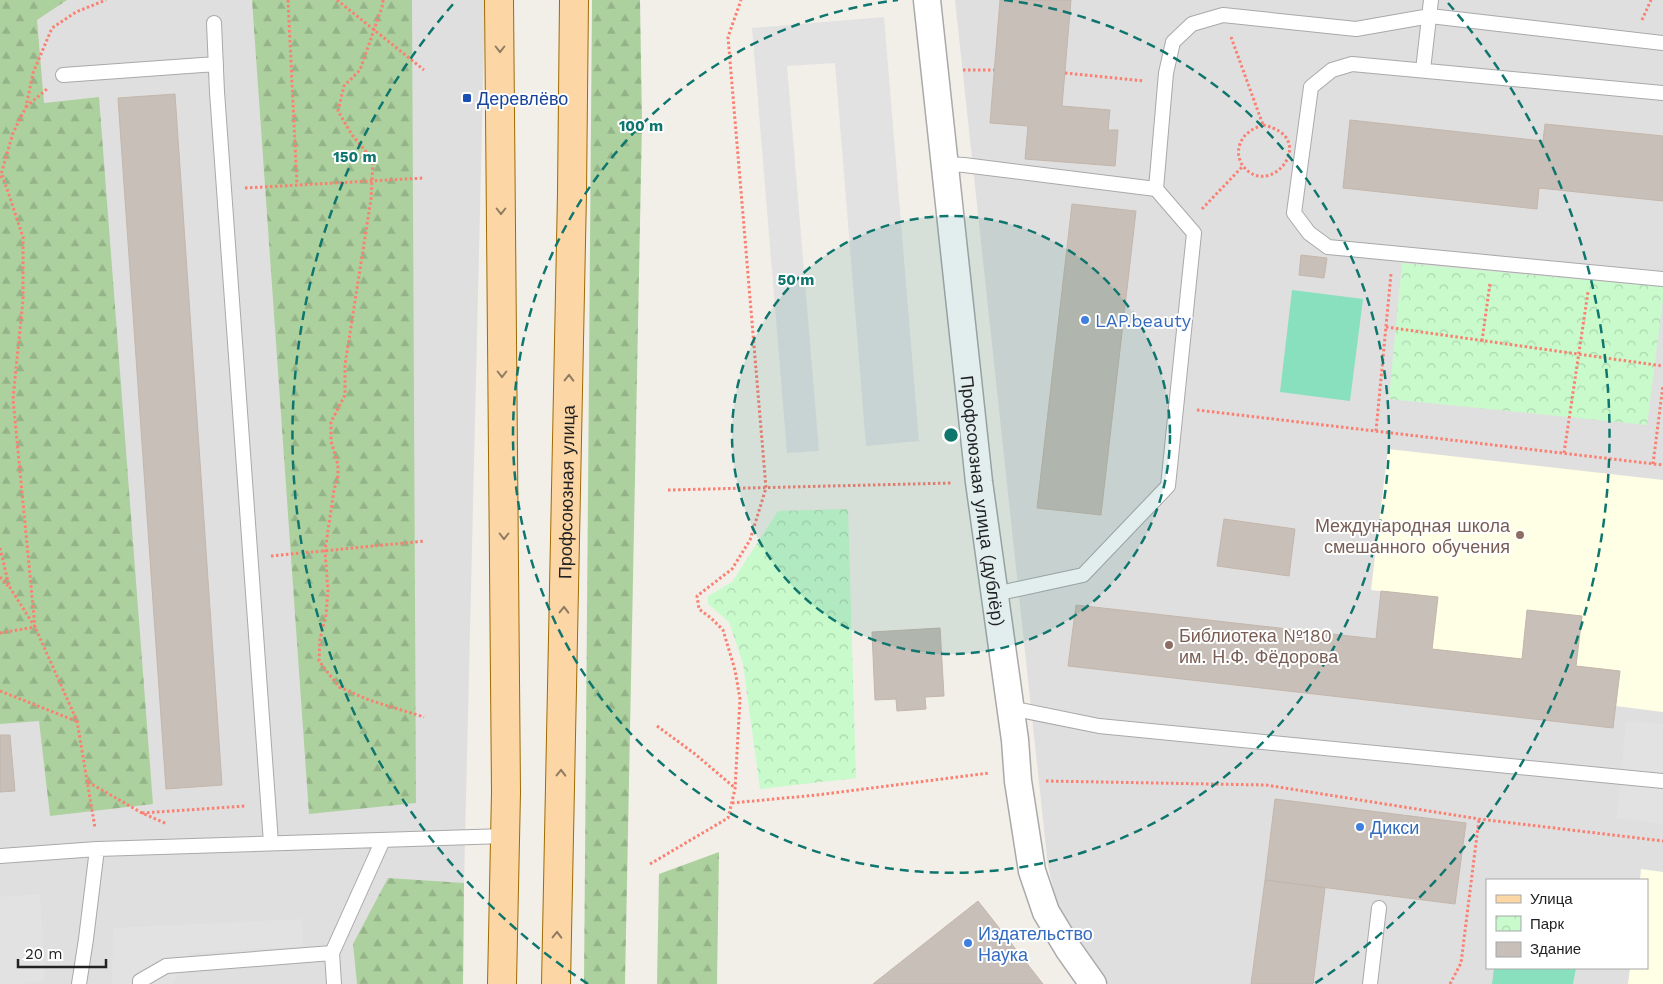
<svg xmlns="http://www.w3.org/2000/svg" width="1663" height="984" font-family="'Work Sans',sans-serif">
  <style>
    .residential { fill: #e0dfdf; fill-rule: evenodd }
    .education { fill: #ffffe5 }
    .forest { fill: url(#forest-firs) }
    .park { fill: url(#park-crowns) }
    .pitch { fill: #88e0be }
    .parking { fill: #e2e2e2 }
    .building { fill: #c7bfb8; stroke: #c4b6ab }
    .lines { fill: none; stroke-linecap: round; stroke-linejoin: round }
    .lane-casing { stroke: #a9a9a9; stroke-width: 16 }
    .street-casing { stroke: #a9a9a9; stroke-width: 29 }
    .primary-casing { stroke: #a06b00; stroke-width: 30 }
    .path { stroke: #fa8072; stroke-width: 3; stroke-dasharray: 2.5 2.5; stroke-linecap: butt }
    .lane { stroke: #fff; stroke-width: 14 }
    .street { stroke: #fff; stroke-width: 26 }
    .primary { stroke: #fcd6a4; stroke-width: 28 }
    .oneway { stroke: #8f7c63 }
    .ring { fill: none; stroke: #0f766e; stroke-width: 2.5; stroke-dasharray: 9 6 }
    .transit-dot { fill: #1a4fb4; stroke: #fff; stroke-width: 2 }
    .shop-dot { fill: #3f7fe0; stroke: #fff; stroke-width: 2 }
    .education-dot { fill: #8d6e63; stroke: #fff; stroke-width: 2 }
    .labels { text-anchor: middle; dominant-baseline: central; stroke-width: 4; stroke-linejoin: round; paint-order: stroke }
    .transit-label { font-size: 18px; fill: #164399; stroke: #fff; text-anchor: start }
    .shop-label { font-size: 18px; fill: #366cbe; stroke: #fff; text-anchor: start }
    .street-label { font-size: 18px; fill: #222; stroke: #fff }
    .education-label { font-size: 18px; fill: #785e54; stroke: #fff; text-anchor: end }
    .centre { fill: #0f766e; stroke: #fff; stroke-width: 2.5 }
    .ring-label { font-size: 15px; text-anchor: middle; font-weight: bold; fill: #0f766e; stroke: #fff; stroke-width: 4; stroke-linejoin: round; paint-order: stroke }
  </style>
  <defs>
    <pattern id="forest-firs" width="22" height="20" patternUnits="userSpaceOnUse" patternTransform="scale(1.25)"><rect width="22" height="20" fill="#add19e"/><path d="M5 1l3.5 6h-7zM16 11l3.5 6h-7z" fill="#95b388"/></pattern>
    <pattern id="park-crowns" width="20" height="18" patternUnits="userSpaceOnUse" patternTransform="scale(1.25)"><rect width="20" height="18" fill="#c8facc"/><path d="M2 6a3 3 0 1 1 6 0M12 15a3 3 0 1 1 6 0" fill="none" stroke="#acd6af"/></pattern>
  </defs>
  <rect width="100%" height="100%" fill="#f2efe9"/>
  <path class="residential" d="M0 0H485L464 883 463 984H0Z
    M955 0H1663V984H1108L1080 947 1059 911 1048 866ZM1487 880H1647V968H1487Z"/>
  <path class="education" d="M1388 449 1663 480V712L1616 706 1620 672 1576 666 1582 617 1527 610 1522 659 1432 649 1438 597 1371 590Z
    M1641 869 1663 872V984H1628L1630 968H1647V880H1640Z"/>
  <path class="forest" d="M0 0H67L37 20 44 103 99 97 153 804 50 816 39 721 0 724Z
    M252 0H412L416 803 309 814Z
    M592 0H640L642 123 625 984H584Z
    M719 852 717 984H657L659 874Z
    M388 878 464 883 463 984H357L353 944Z"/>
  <path class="park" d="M1402 263 1663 287V299L1647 425 1389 399Z
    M848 509 856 778 760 789 743 664 729 622 708 604V596L732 582 778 511Z"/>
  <path class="pitch" d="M1292 290 1363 299 1350 401 1280 392Z
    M1494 968H1576L1573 984H1492Z"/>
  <path class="parking" d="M884 17 919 441 866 446 835 63 787 66 819 451 787 453 752 28Z
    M1626 721 1663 724V824L1617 818Z
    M40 894 45 981 20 984H0V897Z
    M302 919 303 946 189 953 173 984H112L113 928Z"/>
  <path class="building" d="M1000 0H1071L1062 106 1110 110 1108 130H1118L1115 166 1025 159 1028 126 990 123Z
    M175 94 222 785 166 789 118 98Z
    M1350 120 1543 141 1545 124 1663 136V201L1539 188 1537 209 1343 188Z
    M1072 204 1136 211 1101 515 1037 508Z
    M1301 255 1327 258 1324 278 1299 275Z
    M1224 519 1295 529 1289 576 1217 566Z
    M1381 591 1438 597 1432 649 1522 659 1527 610 1582 616 1576 666 1620 671 1613 728 1068 666 1076 605 1376 639Z
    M940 628 944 696 925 697 926 709 897 711 896 699 875 700 872 632Z
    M0 735H10L15 791 0 792Z
    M1275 799 1466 823 1455 904 1265 880Z
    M1265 880 1325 888 1313 984H1251Z
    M978 901 1043 984H873Z"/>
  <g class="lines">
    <defs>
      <path id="lane" d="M214 23 217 92 271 843
        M1423 70 1431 0
        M63 75 216 64
        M1663 93 1352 64 1332 70 1311 87 1294 213 1309 233 1328 247 1663 279
        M945 164 964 165 1156 189
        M995 594 1083 575 1168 486 1194 233 1156 189 1166 73 1173 42 1192 24 1223 15 1356 29 1430 16 1663 43
        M1010 708 1099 726 1663 781
        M0 856 97 849 505 836
        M332 953 334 984
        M79 984 86 939 97 849
        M140 984V981L166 966 332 953 383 840
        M1370 984 1379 908"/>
      <g id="street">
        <path id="s1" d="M927 0 979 482 1015 740 1018 781 1032 871 1046 912 1069 950 1093 984"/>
      </g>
      <g id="primary">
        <path d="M499 0 506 792 502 984"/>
        <path id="s2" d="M556 984 572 193 574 0"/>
      </g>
    </defs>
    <use href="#lane" class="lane-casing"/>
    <use href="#street" class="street-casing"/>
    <use href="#primary" class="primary-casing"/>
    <path class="path" d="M288 0 297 185
      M337 0 424 70
      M383 0V4L360 70 344 86 338 111 352 135 373 160 371 199 345 365V395L331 422V441L338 465V476L334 490 325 551 328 591 326 615 320 639 319 661 339 687 369 700 424 717
      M1642 20 1651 0
      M1231 37 1263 125
      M963 70H994
      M1065 73 1144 81
      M26 107 48 88
      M1263 125C1321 137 1270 201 1243 166 1235 155 1238 140 1249 132 1252 129 1258 127 1263 125Z
      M0 178 13 133 26 107 33 73 52 28 76 12 106 0
      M245 188 424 178
      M1202 209 1243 166
      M1386 327 1663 366
      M1482 341 1490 283
      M1197 410 1663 465
      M1376 431 1391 274
      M1564 453 1588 292
      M1653 464 1663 385
      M668 490 952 483
      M0 548 9 586 35 627 77 721 95 828
      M271 556 425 541
      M0 577 8 586
      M0 633 35 627 13 399 23 300V237L2 174
      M0 691 76 721
      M657 726 695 754 735 788
      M1046 781 1266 785 1479 819 1663 841
      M88 782 142 813 167 824
      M732 803 817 795 989 773
      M142 813 246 806
      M650 864 728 818 735 789 740 699 735 670 723 630 711 618 699 609 697 596 732 569 750 540 766 488 728 37 741 0
      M1450 984 1461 963 1479 819"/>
    <use href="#lane" class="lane"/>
    <use href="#street" class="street"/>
    <use href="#primary" class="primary"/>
  </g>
  <defs><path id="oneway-chevron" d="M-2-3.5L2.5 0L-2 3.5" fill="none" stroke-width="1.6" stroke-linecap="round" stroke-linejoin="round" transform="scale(1.25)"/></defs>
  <g class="oneway">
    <use href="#oneway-chevron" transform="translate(500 49) rotate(90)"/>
    <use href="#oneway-chevron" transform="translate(501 211) rotate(90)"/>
    <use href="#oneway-chevron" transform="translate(502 374) rotate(90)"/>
    <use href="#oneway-chevron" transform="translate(569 378) rotate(-89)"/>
    <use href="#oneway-chevron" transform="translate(504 536) rotate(90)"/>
    <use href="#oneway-chevron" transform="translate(564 610) rotate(-89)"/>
    <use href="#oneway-chevron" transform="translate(561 773) rotate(-89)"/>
    <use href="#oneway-chevron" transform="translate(557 935) rotate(-89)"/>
  </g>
  <circle cx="951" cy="435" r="219" fill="#0f766e" fill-opacity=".12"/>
  <g class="ring">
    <circle cx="951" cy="435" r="219"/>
    <path d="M1004 0A438 438 0 1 1 898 0"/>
    <path d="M588 984A658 658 0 0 1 454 3M1448 3A658 658 0 0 1 1314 984"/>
  </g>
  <rect class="transit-dot" x="462" y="93" width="10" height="10" rx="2.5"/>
  <g class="shop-dot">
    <circle cx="1085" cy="320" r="5"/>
    <circle cx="1360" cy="827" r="5"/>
    <circle cx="968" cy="943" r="5"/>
  </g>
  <g class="education-dot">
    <circle cx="1520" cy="535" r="5"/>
    <circle cx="1169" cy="645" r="5"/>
  </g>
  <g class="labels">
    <g class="transit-label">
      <text x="477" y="98">Деревлёво</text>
    </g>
    <g class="shop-label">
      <text x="1095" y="320">LAP.beauty</text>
      <text x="1370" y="827">Дикси</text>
      <text x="978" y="933">Издательство<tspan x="978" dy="21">Наука</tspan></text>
    </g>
    <g class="street-label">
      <text stroke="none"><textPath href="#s2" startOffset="492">Профсоюзная улица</textPath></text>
      <text stroke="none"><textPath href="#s1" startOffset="504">Профсоюзная улица (дублёр)</textPath></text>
    </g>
    <g class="education-label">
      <text x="1510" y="525">Международная школа<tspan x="1510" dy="21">смешанного обучения</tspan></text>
      <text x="1179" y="635" text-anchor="start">Библиотека №180<tspan x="1179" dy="21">им. Н.Ф. Фёдорова</tspan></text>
    </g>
  </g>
  <circle cx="951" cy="435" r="8" class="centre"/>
  <g class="ring-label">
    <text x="641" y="131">100 m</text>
    <text x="355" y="162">150 m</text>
    <text x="796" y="285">50 m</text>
  </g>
  <rect x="1486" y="879" width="162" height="90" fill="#ffffff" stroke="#a7a7a7"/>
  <rect x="1496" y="895" width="25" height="8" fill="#fcd6a4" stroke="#a7a7a7"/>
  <text x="1530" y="904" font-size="15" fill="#222222">Улица</text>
  <rect x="1496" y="916" width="25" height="15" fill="url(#park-crowns)" stroke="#a7a7a7"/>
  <text x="1530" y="929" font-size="15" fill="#222222">Парк</text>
  <rect x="1496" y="942" width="25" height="15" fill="#c7bfb8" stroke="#a7a7a7"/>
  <text x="1530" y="954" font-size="15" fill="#222222">Здание</text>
  <path d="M18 959v8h88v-8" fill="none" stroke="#222222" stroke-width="2.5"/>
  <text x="25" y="959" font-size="15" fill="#222222" stroke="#ffffff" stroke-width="4" paint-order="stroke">20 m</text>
</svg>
